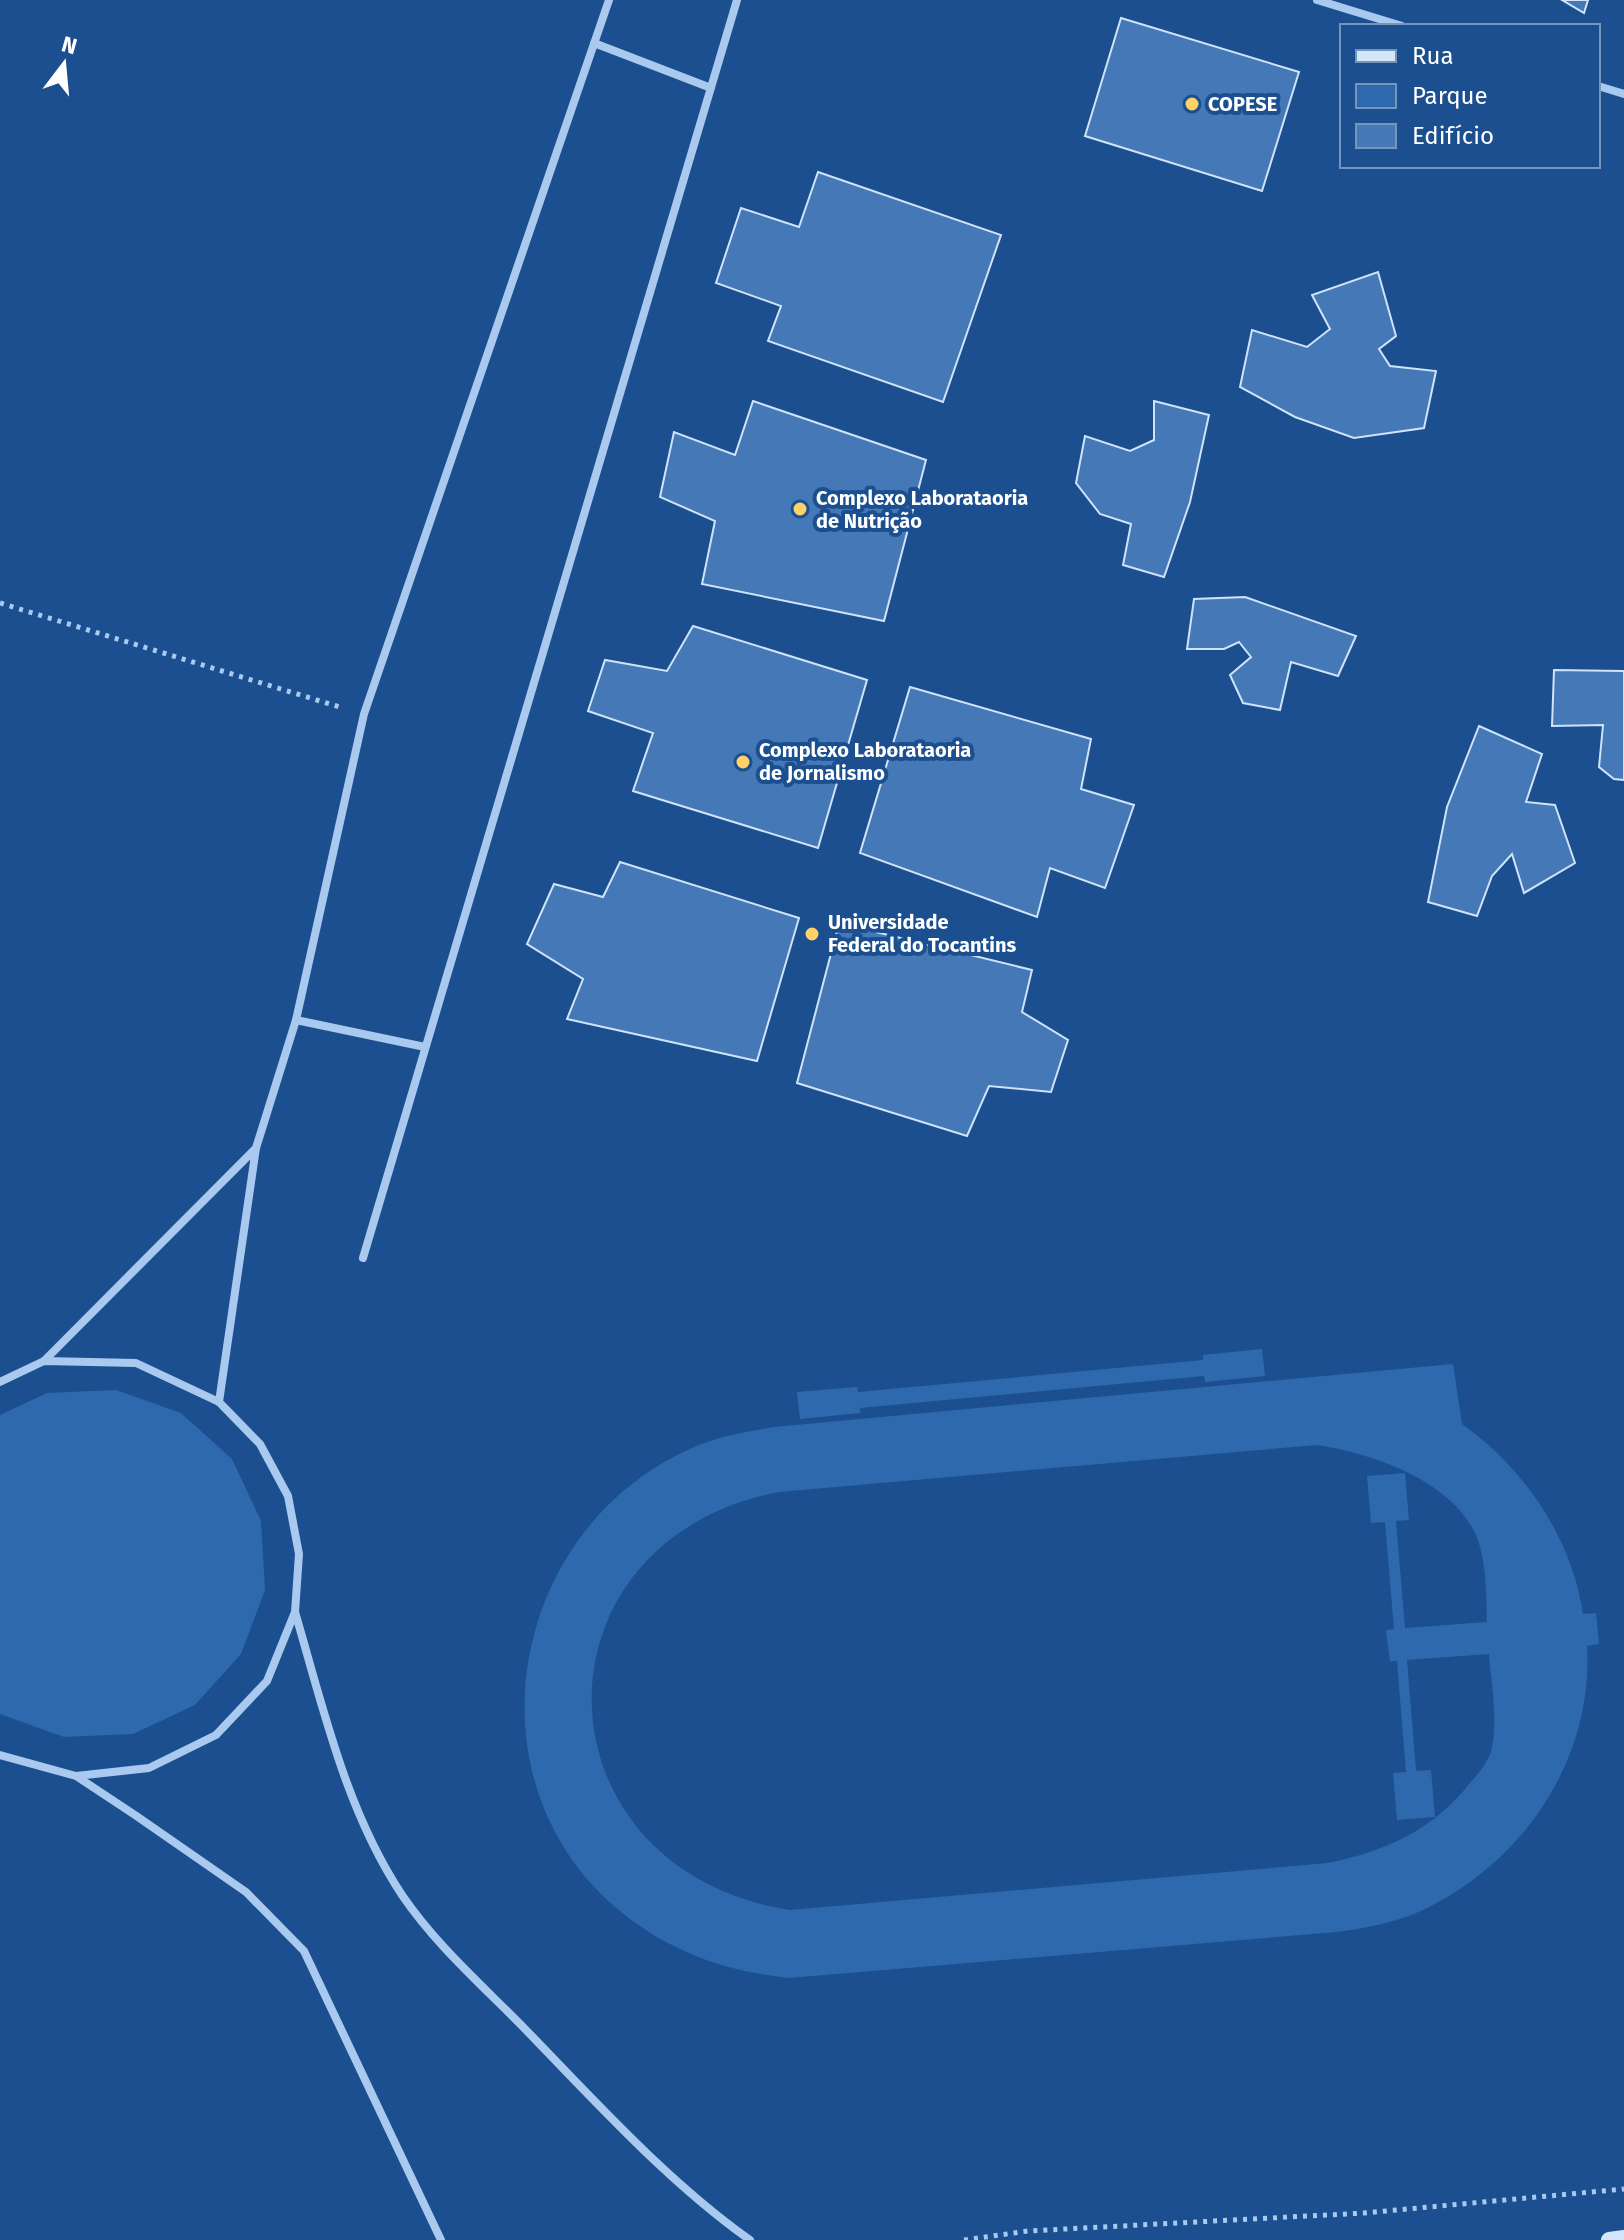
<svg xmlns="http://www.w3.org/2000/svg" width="1624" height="2240" font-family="'Fira Sans',sans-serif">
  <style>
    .green { fill: #2e69ad; fill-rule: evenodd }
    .building { fill: #4478b7; stroke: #cfe3fa; stroke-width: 2 }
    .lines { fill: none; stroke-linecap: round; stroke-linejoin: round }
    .path { stroke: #a9c9ee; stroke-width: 5; stroke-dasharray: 4 6; stroke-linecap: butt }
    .street { stroke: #a9c9ee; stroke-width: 8 }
    .secondary { stroke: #d6e6fa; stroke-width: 16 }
    .poi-dot { fill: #ffd166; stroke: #1b4f8f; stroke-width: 3 }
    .labels { text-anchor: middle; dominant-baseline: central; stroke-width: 8; stroke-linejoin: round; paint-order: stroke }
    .poi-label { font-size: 20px; font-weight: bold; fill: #fff; stroke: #1b4f8f; text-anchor: start }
  </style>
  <rect width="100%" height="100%" fill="#1b4f8f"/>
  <path class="green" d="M1262 1349 1265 1376 1205 1382 1204 1376 860 1408V1413L800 1419 797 1392 857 1387 858 1392 1203 1360V1355Z
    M1453 1364 1462 1424C1524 1468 1572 1538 1583 1614L1596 1613 1599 1644 1587 1646C1594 1760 1522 1864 1421 1911 1394 1923 1366 1928 1337 1932L789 1978C733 1972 684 1957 637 1924 461 1801 501 1532 692 1448 718 1436 746 1432 774 1427ZM1317 1445C1370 1453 1448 1479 1474 1531 1487 1557 1486 1593 1487 1622L1405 1628 1396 1521 1409 1520 1405 1473 1367 1476 1371 1523 1385 1522 1394 1629 1386 1630 1390 1661H1397L1406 1772 1393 1773 1397 1820 1435 1817 1431 1770 1416 1771 1407 1660 1489 1654C1491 1684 1498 1717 1492 1747 1490 1760 1479 1773 1470 1783 1433 1830 1386 1851 1328 1863L790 1910C532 1870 523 1541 779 1492Z
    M116 1390 181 1413 232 1459 261 1521 265 1590 241 1654 195 1705 133 1734 64 1737 0 1714V1415L47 1393Z"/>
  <path class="building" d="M1562 0H1588L1584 13Z
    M1121 18 1299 72 1262 191 1085 136Z
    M818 172 1001 235 943 402 768 341 781 306 716 283 741 208 799 227Z
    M1378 272 1396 336 1379 349 1390 366 1436 371 1424 428 1354 438 1295 417 1240 387 1252 330 1307 347 1330 329 1312 295Z
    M753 401 926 460 884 621 702 584 715 521 660 497 674 432 735 455Z
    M1154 401 1209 415 1190 502 1164 577 1123 565 1131 524 1100 514 1076 483 1085 436 1130 451 1154 440Z
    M1245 597 1356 636 1338 676 1291 662 1280 710 1243 703 1230 675 1251 657 1239 642 1224 649H1187L1194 599Z
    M693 626 867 680 818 848 633 791 653 733 588 711 605 660 667 671Z
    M1554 670 1624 671V780L1614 779 1599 767 1603 725 1552 726Z
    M910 687 1091 739 1081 789 1134 805 1105 888 1050 868 1037 917 860 853Z
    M1479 726 1542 754 1526 802 1555 805 1575 863 1524 893 1512 854 1492 876 1477 916 1428 902 1447 807Z
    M620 862 799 918 757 1061 567 1019 583 979 527 944 554 884 603 897Z
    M839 923 1032 970 1022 1012 1068 1040 1051 1092 989 1086 967 1136 797 1083Z"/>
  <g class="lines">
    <path class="path" d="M0 603 343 708
      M964 2240 1028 2231 1364 2213 1624 2189"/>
    <path class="street" d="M1317 0 1402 26
      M594 43 711 88
      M1598 86 1624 94
      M296 1020 425 1047
      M363 1258 737 0
      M44 1361 136 1363 219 1402 260 1444 288 1496 299 1554 295 1612 267 1681 216 1735 149 1768 76 1776
      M0 1382 44 1361 256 1148
      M219 1402 256 1148 296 1020 364 714 609 0
      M295 1612C323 1707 346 1811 402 1895 435 1944 483 1986 525 2029 596 2102 667 2181 750 2240
      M0 1755 76 1776 135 1815 246 1892 304 1951 441 2240"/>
    <path class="secondary" d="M1609 2240 1624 2238"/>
  </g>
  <g class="poi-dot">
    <circle cx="1192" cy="104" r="8"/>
    <circle cx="800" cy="509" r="8"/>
    <circle cx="743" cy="762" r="8"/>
    <circle cx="812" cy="934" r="8"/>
  </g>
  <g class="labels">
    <g class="poi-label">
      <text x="1208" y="104">COPESE</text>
      <text x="816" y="498">Complexo Laborataoria<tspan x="816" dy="23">de Nutrição</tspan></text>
      <text x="759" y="750">Complexo Laborataoria<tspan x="759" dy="23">de Jornalismo</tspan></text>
      <text x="828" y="922">Universidade<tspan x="828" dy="23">Federal do Tocantins</tspan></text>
    </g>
  </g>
  <rect x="1340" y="24" width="260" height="144" fill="#1b4f8f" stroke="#7695bc" stroke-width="2"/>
  <rect x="1356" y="50" width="40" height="12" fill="#d6e6fa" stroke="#7695bc" stroke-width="2"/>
  <text x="1412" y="64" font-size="24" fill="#ffffff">Rua</text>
  <rect x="1356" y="84" width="40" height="24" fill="#2e69ad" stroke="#7695bc" stroke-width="2"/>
  <text x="1412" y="104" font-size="24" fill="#ffffff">Parque</text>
  <rect x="1356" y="124" width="40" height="24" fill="#4478b7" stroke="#7695bc" stroke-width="2"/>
  <text x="1412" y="144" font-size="24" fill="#ffffff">Edifício</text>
  <g transform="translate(64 64) rotate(16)" stroke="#1b4f8f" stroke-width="6" paint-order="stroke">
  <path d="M0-6L14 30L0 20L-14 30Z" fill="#ffffff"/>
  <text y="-12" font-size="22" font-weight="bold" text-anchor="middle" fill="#ffffff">N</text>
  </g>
</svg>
